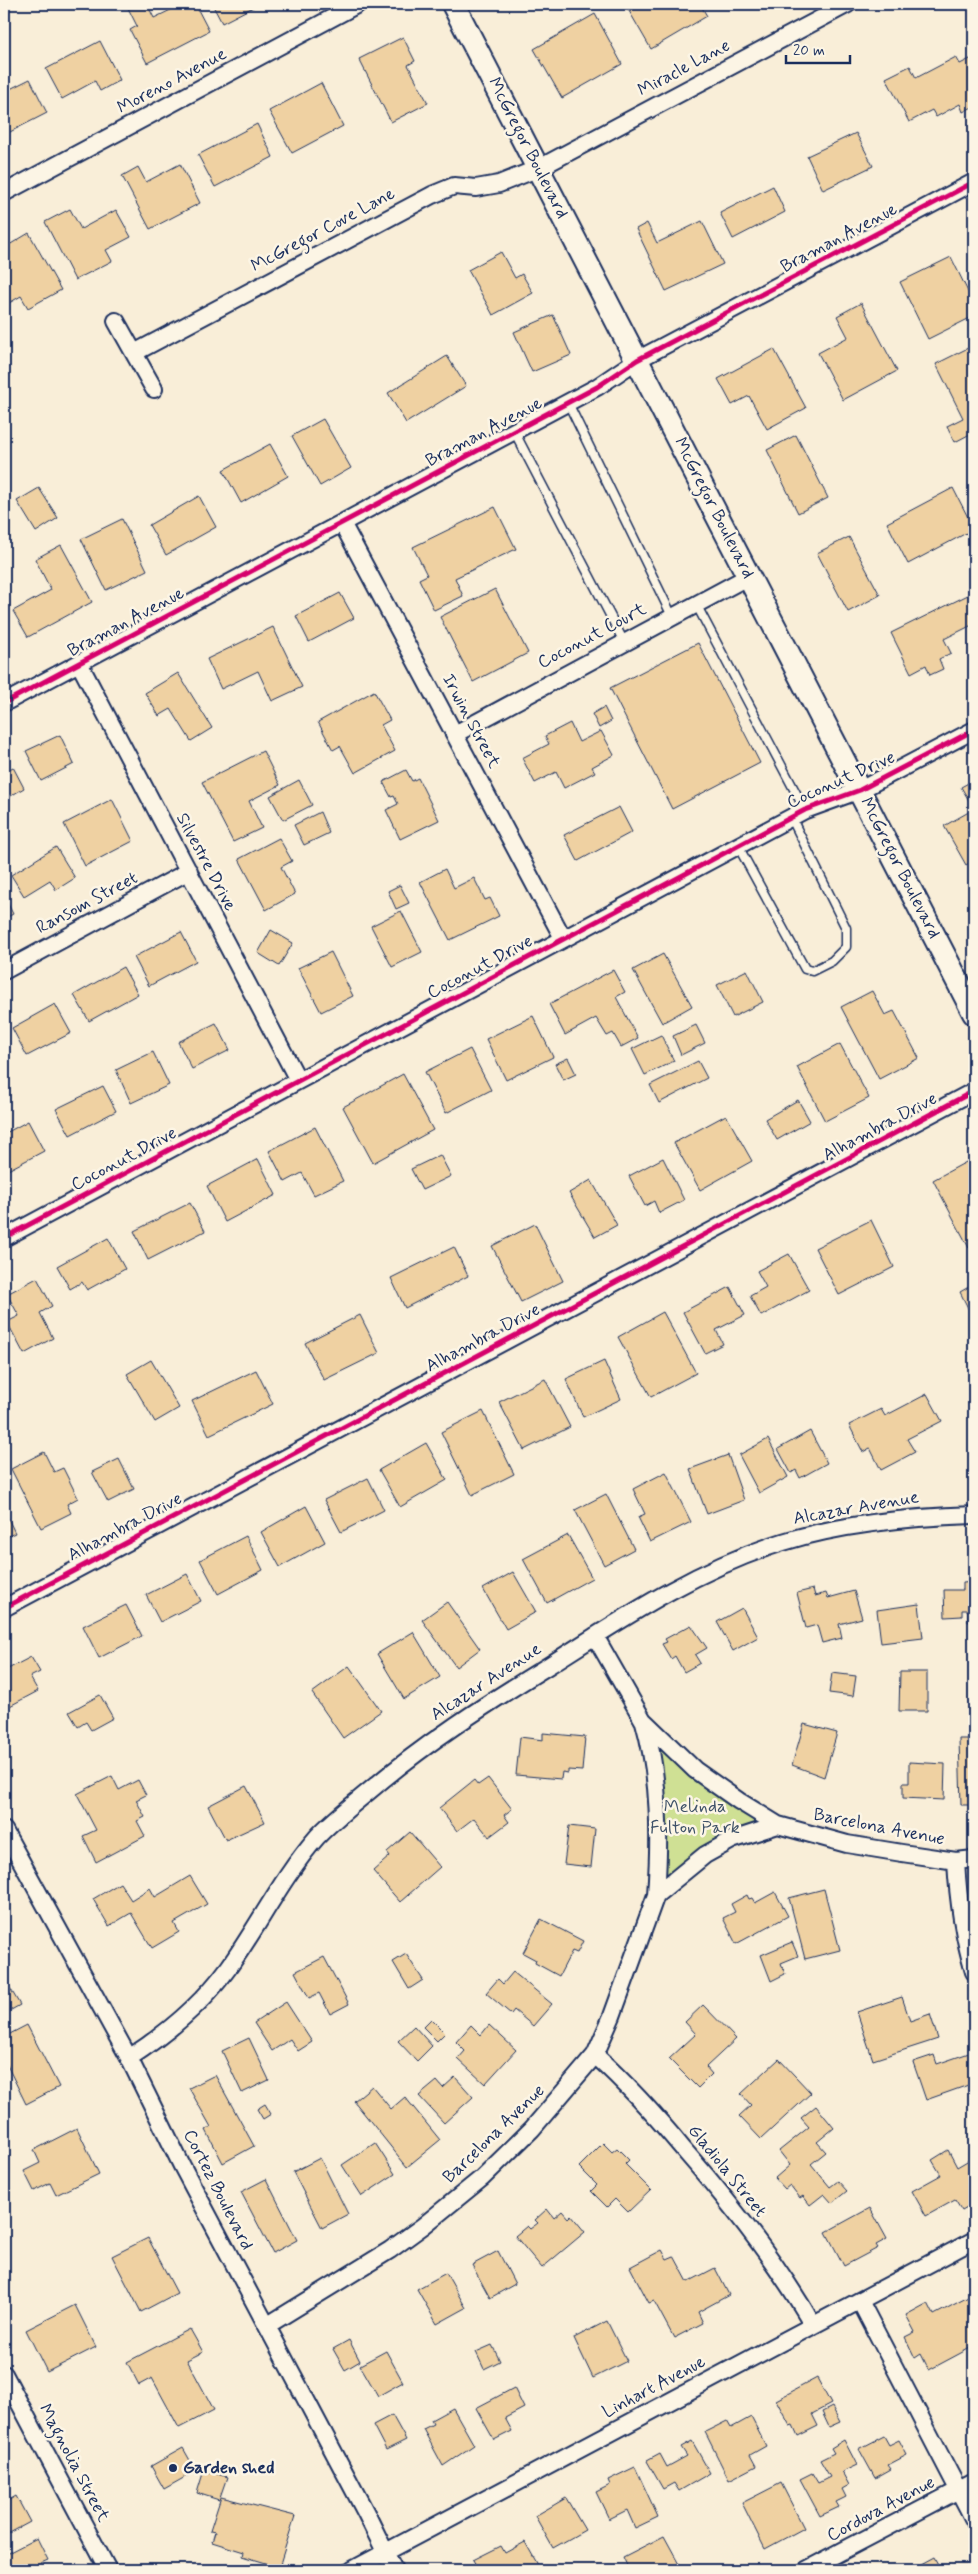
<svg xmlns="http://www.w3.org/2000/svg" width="978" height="2574" font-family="Mynerve,sans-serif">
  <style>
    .green { fill: #cfe094; stroke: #758879 }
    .building { fill: #efd1a2; stroke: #1b2f5e }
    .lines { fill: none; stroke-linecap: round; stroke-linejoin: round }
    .service-casing { stroke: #1b2f5e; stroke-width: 11 }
    .minor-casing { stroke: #1b2f5e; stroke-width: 20 }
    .secondary-casing { stroke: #1b2f5e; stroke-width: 26 }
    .service { stroke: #fcf5e5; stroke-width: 8 }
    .minor { stroke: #fcf5e5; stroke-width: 16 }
    .secondary { stroke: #fcf5e5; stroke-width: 22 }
    .cycleway-casing { stroke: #fcf5e5; stroke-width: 8 }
    .cycleway { stroke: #d6006c; stroke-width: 5 }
    .poi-dot { fill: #1b2f5e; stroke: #fcf5e5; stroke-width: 2 }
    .labels { text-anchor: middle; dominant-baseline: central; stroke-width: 5; stroke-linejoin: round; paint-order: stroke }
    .street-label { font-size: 18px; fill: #1b2f5e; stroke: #fcf5e5 }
    .park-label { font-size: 18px; fill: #3f5269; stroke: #fcf5e5 }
    .poi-label { font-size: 18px; font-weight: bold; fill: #1b2f5e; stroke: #fcf5e5; text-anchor: start }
  </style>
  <rect width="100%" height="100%" fill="#f9eed8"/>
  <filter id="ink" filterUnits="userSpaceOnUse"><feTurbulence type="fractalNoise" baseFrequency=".02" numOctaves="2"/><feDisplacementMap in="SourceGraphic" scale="10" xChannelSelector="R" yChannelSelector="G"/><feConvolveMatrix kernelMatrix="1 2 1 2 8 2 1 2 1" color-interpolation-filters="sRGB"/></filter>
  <g filter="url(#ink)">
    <path class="green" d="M643 1720 778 1825 732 1840 656 1895 658 1860Z"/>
    <path class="building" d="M126 4H147L154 18 183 4H195L209 31 147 63 130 30 137 26Z
      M212 4H259L222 23Z
      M625 4H700L707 16 651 49Z
      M595 14 622 64 562 98 534 49Z
      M403 37 415 61 408 65 428 103 391 122 359 59Z
      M100 41 120 80 100 91 95 81 62 99 46 69Z
      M956 57 960 64 974 57V106L963 112 960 104 936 117 932 110 909 122 886 78 910 66 916 78Z
      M30 79 47 113 4 135V92Z
      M321 83 343 126 292 153 269 111Z
      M257 124 273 157 215 187 198 155Z
      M856 133 873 166 823 190 807 156Z
      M180 164 200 203 150 229 122 176 138 167 146 182Z
      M773 186 785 212 733 239 720 213Z
      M70 209 81 229 116 210 131 237 106 250 112 261 75 280 45 222Z
      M702 221 723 264 666 291 636 229 647 223 657 243Z
      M29 233 61 290 28 308 21 296 4 306V248Z
      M501 252 515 278 522 274 533 293 493 315 468 270Z
      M951 257 974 304V316L928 339 900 282Z
      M861 303 897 371 843 400 818 353 848 337 837 316Z
      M553 315 571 355 532 372 514 332Z
      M974 345V432L955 442 947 426 963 418 936 364Z
      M774 349 806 408 767 429 749 396 732 405 718 379Z
      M447 356 466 386 406 423 388 393Z
      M323 419 351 468 320 486 292 436Z
      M796 435 828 498 798 513 767 450Z
      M270 444 288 476 241 503 223 470Z
      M39 488 58 518 36 532 17 501Z
      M953 488 974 529 908 564 887 523Z
      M199 496 216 527 166 555 149 525Z
      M495 507 516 549 455 578 463 596 434 610 419 579 427 575 413 547Z
      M122 519 147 570 106 590 81 539Z
      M849 537 880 595 848 612 817 553Z
      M61 545 92 602 28 637 13 611 51 590 35 559Z
      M495 589 528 653 473 682 440 617Z
      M974 592V624L944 639 951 653 939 659 943 669 930 675 926 665 911 673 891 633Z
      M340 593 354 618 309 642 296 616Z
      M273 627 302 687 272 701 258 671 221 689 207 659Z
      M698 643 760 763 672 809 610 688Z
      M178 673 212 728 191 741 171 709 159 716 145 693Z
      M374 691 390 720 381 725 395 751 355 773 340 746 333 750 318 722Z
      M604 707 611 721 599 728 592 714Z
      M570 723 579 742 601 731 614 755 592 767 595 772 564 788 556 772 535 783 522 758 549 744 545 736Z
      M60 735 74 764 41 781 26 751Z
      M263 751 280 785 249 801 262 828 233 842 202 782Z
      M13 767 24 788 4 800V772Z
      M406 770 412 781 418 778 439 820 400 839 386 810 398 804 394 796 391 797 383 782Z
      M299 780 312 805 283 820 270 796Z
      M974 780V860L966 865 944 826 974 809 961 787Z
      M112 799 133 841 85 866 64 824Z
      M619 807 632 832 578 861 564 835Z
      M320 812 329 833 304 845 294 825Z
      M279 838 292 861 281 867 295 894 266 910 239 859Z
      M56 847 75 878 56 890 50 880 24 896 11 875Z
      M445 869 454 888 474 878 485 900 490 898 499 916 450 940 420 882Z
      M400 885 409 903 396 909 388 891Z
      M4 896 13 914 4 919Z
      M401 911 422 952 392 967 371 926Z
      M271 930 293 943 279 966 258 953Z
      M181 932 196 961 149 986 134 957Z
      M331 952 353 996 321 1012 298 968Z
      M663 954 692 1006 662 1023 633 970Z
      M123 967 138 994 89 1021 74 995Z
      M613 970 625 992 616 997 638 1038 621 1047 613 1033 607 1036 596 1018 565 1035 549 1004Z
      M747 970 763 1002 733 1017 717 985Z
      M872 991 885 1015 894 1011 919 1058 879 1079 841 1007Z
      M55 1004 71 1033 27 1056 12 1028Z
      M533 1016 553 1057 506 1080 486 1039Z
      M216 1023 230 1050 192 1069 178 1042Z
      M696 1025 705 1043 681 1055 673 1036Z
      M661 1035 674 1061 645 1075 632 1049Z
      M840 1044 869 1098 825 1121 797 1067Z
      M470 1049 491 1090 446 1113 425 1072Z
      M153 1052 169 1085 131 1103 116 1070Z
      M568 1058 576 1074 563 1080 555 1064Z
      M698 1061 707 1078 659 1103 650 1085Z
      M403 1074 433 1130 373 1163 343 1107Z
      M103 1086 116 1111 70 1135 56 1109Z
      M798 1100 810 1121 777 1140 765 1119Z
      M726 1115 752 1161 700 1190 674 1143Z
      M28 1121 44 1151 8 1170 4 1162V1134Z
      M315 1127 343 1181 314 1195 302 1173 285 1182 269 1151Z
      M440 1155 451 1176 422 1190 411 1169Z
      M663 1158 684 1200 659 1213 654 1201 645 1206 629 1176Z
      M258 1159 276 1195 225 1222 207 1186Z
      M968 1161 974 1172V1245L969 1248 933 1180Z
      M591 1180 617 1225 595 1237 569 1193Z
      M190 1203 205 1231 148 1260 134 1231Z
      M871 1220 894 1267 839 1295 815 1248Z
      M535 1224 563 1281 521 1302 492 1246Z
      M108 1238 125 1269 87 1290 82 1282 70 1289 57 1266Z
      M454 1247 468 1276 405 1308 391 1278Z
      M789 1254 809 1290 761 1316 750 1296 766 1287 757 1271Z
      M37 1278 52 1306 40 1313 53 1338 24 1354 7 1322 19 1316 7 1294Z
      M974 1284V1320L960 1292Z
      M730 1287 745 1315 716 1330 723 1344 705 1353 683 1312Z
      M663 1312 696 1373 651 1397 618 1337Z
      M360 1315 379 1353 324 1380 305 1343Z
      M151 1360 179 1408 155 1422 127 1374Z
      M604 1361 621 1399 583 1417 566 1379Z
      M256 1370 273 1404 209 1435 192 1401Z
      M545 1379 570 1427 524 1450 499 1402Z
      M927 1394 942 1421 907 1439 915 1452 881 1470 870 1448 863 1452 849 1425 881 1409 885 1416Z
      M483 1411 514 1474 472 1495 441 1432Z
      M810 1431 827 1463 800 1478 796 1470 791 1473 778 1449Z
      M768 1439 788 1477 759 1493 739 1455Z
      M426 1443 447 1480 400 1507 379 1470Z
      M44 1452 54 1472 63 1468 78 1498 67 1504 71 1513 41 1528 11 1469Z
      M728 1455 744 1500 707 1514 690 1469Z
      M119 1459 134 1489 108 1502 92 1472Z
      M666 1472 691 1522 650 1542 638 1517 645 1514 633 1489Z
      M368 1478 384 1510 341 1532 324 1500Z
      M606 1494 634 1549 604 1565 575 1510Z
      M306 1506 325 1542 280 1567 261 1532Z
      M4 1510 15 1533 4 1538Z
      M568 1535 592 1578 547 1603 523 1559Z
      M246 1536 263 1570 218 1594 200 1560Z
      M513 1572 536 1612 506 1629 483 1589Z
      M187 1574 201 1601 160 1622 146 1595Z
      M974 1582V1621L968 1622V1610H962V1616L945 1617 944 1590H963V1583Z
      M813 1589 815 1596 826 1593 828 1598 854 1591 862 1618 839 1624 842 1638 822 1643 817 1625 806 1628 797 1593Z
      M447 1602 480 1649 456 1667 422 1620Z
      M919 1604 923 1638 881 1643 877 1610Z
      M126 1605 142 1636 99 1658 83 1626Z
      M742 1608 758 1637 733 1651 717 1622Z
      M691 1625 707 1648 695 1655 700 1663 684 1672 675 1656 671 1659 662 1644 667 1642 665 1639Z
      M413 1632 440 1677 404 1699 377 1654Z
      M31 1657 40 1672 30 1677 38 1691 6 1708 4 1704V1671Z
      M349 1666 381 1711 343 1738 312 1693Z
      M900 1672H927V1711H899Z
      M832 1673 856 1676 853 1696 829 1693Z
      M100 1695 113 1718 91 1730 86 1722 78 1727 69 1712Z
      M804 1724 837 1733 824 1777 792 1765Z
      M543 1733 585 1737 582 1771 568 1770V1773L562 1772 561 1779 516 1775 520 1737 543 1740Z
      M959 1739H974V1805H961Z
      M909 1762 945 1764 944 1800 903 1798V1783H909Z
      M112 1776 119 1790 138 1780 146 1795 136 1800 145 1817 137 1821 145 1836 96 1862 83 1836 96 1830 77 1794Z
      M488 1778 512 1809 504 1815 509 1822 489 1837 474 1818 457 1831 439 1808 474 1780 478 1785Z
      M246 1786 265 1822 226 1840 208 1806Z
      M569 1826 595 1829 591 1867 564 1864Z
      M410 1832 440 1867 400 1902 373 1871 390 1856 387 1852Z
      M190 1876 207 1904 174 1923 179 1932 152 1948 131 1913 109 1926 93 1899 120 1883 131 1900 150 1888 155 1897Z
      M824 1889 840 1950 805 1959 789 1898Z
      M775 1892 788 1916 736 1944 723 1918 735 1912 731 1904 747 1895 749 1899 752 1898 755 1903Z
      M541 1919 583 1941 577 1953 572 1951 559 1976 535 1963 536 1960 523 1953Z
      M792 1942 798 1956 781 1963 785 1974 771 1981 761 1955Z
      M406 1954 423 1980 409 1989 393 1962Z
      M324 1957 349 2004 330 2014 319 1993 309 1998 295 1972Z
      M513 1972 552 2004 533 2026 514 2010 511 2014 486 1993 498 1979 503 1984Z
      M10 1988 20 2005 4 2014V1991Z
      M902 1997 910 2021 930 2014 938 2039 873 2060 857 2012Z
      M286 2002 312 2042 298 2051 290 2039 272 2051 254 2023Z
      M703 2005 736 2039 706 2067 712 2074 698 2088 669 2059 696 2034 685 2022Z
      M431 2019 445 2033 437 2041 423 2027Z
      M27 2025 59 2087 26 2104 4 2059V2037Z
      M471 2025 481 2035 489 2025 516 2050 485 2084 458 2059 465 2051 456 2042Z
      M414 2026 432 2046 417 2061 398 2041Z
      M249 2038 269 2080 242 2093 222 2051Z
      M969 2053 974 2069V2083L926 2100 913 2062 934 2055 937 2064Z
      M779 2059 811 2093 761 2139 739 2116 751 2105 741 2094Z
      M215 2075 254 2146 223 2163 206 2130 211 2127 189 2088Z
      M455 2077 473 2097 444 2123 419 2096 437 2081 443 2088Z
      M372 2086 391 2109 405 2097 440 2140 407 2167 354 2101Z
      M265 2104 271 2114 263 2119 257 2109Z
      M816 2106 834 2128 817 2142 826 2152 811 2164 830 2187 838 2181 847 2191 832 2203 824 2194 810 2205 803 2196 800 2198 790 2185 785 2189 775 2178 790 2165 779 2151 809 2127 801 2118Z
      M77 2128 99 2174 56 2195 50 2183 34 2191 24 2171 40 2163 34 2150Z
      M375 2143 395 2174 362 2196 342 2165Z
      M603 2143 612 2152 617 2148 629 2160 625 2164 651 2190 628 2212 615 2199 607 2207 591 2191 597 2185 579 2167Z
      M948 2150 957 2167 974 2157V2204L962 2211 955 2200 926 2216 912 2191 941 2175 932 2160Z
      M320 2158 348 2214 322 2228 293 2172Z
      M266 2179 297 2240 273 2253 241 2192Z
      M870 2208 887 2239 876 2245 878 2248 844 2266 826 2232Z
      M547 2209 554 2218 562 2211 568 2218 571 2215 585 2232 542 2268 515 2236 527 2226 530 2229 538 2223 535 2220Z
      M148 2238 177 2293 141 2312 112 2256Z
      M662 2250 667 2259 674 2256 688 2282 715 2268 729 2295 698 2312 703 2323 674 2338 654 2301 649 2303 630 2267Z
      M498 2251 515 2284 490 2298 472 2265Z
      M446 2273 466 2308 437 2324 417 2289Z
      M972 2295 974 2300V2346L929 2370 921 2354 915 2358 905 2337 915 2332 906 2315 928 2303 934 2315Z
      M75 2305 96 2347 47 2372 26 2330Z
      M607 2321 627 2361 593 2378 574 2338Z
      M190 2329 203 2352 187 2360 214 2410 179 2428 152 2378 139 2385 127 2362Z
      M349 2340 360 2361 345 2370 333 2349Z
      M492 2345 500 2361 484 2369 476 2352Z
      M386 2351 403 2382 378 2396 360 2365Z
      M817 2378 831 2404 812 2414 818 2426 798 2436 793 2425 790 2426 776 2400Z
      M514 2388 524 2408 505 2418 512 2431 494 2440 476 2408Z
      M832 2407 840 2422 829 2427 822 2412Z
      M453 2408 474 2445 443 2466 423 2429 433 2424 431 2420Z
      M392 2415 406 2440 386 2450 373 2425Z
      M751 2417 766 2446 750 2455 756 2466 729 2480 705 2432 727 2421 731 2428Z
      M884 2436 889 2445 899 2440 907 2455 888 2465 891 2469 875 2478 859 2449Z
      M844 2440 857 2465 842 2472 849 2485 842 2489 846 2497 836 2502 839 2507 820 2516 800 2479 812 2473 818 2483 830 2477 820 2460 834 2453 831 2448Z
      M692 2441 710 2473 679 2491 674 2483 663 2489 647 2461 660 2454 667 2467 687 2456 681 2447Z
      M183 2448 196 2471 164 2489 151 2466Z
      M635 2467 658 2517 635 2528 627 2510 609 2519 596 2492 610 2485 608 2480Z
      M204 2470 227 2477 219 2500 197 2493Z
      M781 2483 804 2528 765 2549 742 2503Z
      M16 2496 30 2522 4 2536V2503Z
      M221 2497 295 2516 279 2567 243 2556 244 2552 212 2542 215 2532 210 2531Z
      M566 2498 585 2530 553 2548 535 2516Z
      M664 2536 681 2567 674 2570H629L623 2557Z
      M37 2538 48 2560 41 2563 45 2570H4V2555Z
      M525 2542 538 2565 528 2570H479L473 2560 501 2546 505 2553Z
      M935 2557 942 2570H911Z"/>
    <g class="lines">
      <defs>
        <path id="service" d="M568 403 672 616
          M514 431 624 642
          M696 604 805 810
          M738 846 805 969 812 971 832 961 846 947V928L791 817"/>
        <path id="minor" d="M4 193 358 4
          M116 321 154 389
          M134 353 432 195 454 186 476 188 499 184 539 168 848 4
          M342 523 563 938
          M79 663 298 1080
          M4 703 597 387 637 360 974 182
          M455 734 749 576
          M4 971 189 871
          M4 1238 805 810 860 790 974 730
          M4 1608 974 1091
          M595 1636 643 1720 695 1770 739 1801 778 1825 847 1844 902 1853 956 1861 974 1859
          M644 1722C660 1778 660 1838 656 1895
          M4 1830 129 2058 182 2166 366 2513 394 2570
          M956 1861C958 1900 963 1935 974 1972
          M595 2055C628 2085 656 2116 684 2150 732 2205 777 2262 813 2325
          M129 2058C166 2034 203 2003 229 1967 259 1925 283 1876 317 1837 332 1821 351 1806 368 1792 424 1744 486 1704 548 1666 625 1617 694 1570 783 1542 844 1523 911 1517 974 1515
          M860 2301 974 2520
          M268 2325 390 2250 423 2226 482 2178 532 2129 595 2055 612 2016 656 1895 705 1855 732 1840 778 1825
          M4 2374 108 2570
          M352 2570 974 2240
          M806 2570 974 2482"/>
        <path id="secondary" d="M453 4 974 1013"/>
      </defs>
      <use href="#service" class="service-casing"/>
      <use href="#minor" class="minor-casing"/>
      <use href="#secondary" class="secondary-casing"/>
      <use href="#service" class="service"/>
      <use href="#minor" class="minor"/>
      <use href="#secondary" class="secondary"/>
      <defs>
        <path id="cycleway" d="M4 703 597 387 637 360 974 182
          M4 1238 805 810 860 790 974 730
          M4 1608 974 1091"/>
      </defs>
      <use href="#cycleway" class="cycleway-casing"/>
      <use href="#cycleway" class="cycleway"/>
    </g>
  </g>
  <circle class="poi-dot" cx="173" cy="2468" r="5"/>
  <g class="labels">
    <g class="street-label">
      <text transform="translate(684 68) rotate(-28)">Miracle Lane</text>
      <text transform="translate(172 81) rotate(-28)">Moreno Avenue</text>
      <text transform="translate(528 148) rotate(63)">McGregor Boulevard</text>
      <text transform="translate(323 230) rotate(-28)">McGregor Cove Lane</text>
      <text transform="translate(839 238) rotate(-28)">Braman Avenue</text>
      <text transform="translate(484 432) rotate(-28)">Braman Avenue</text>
      <text transform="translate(714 508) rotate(63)">McGregor Boulevard</text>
      <text transform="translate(126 622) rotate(-28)">Braman Avenue</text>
      <text transform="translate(592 636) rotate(-28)">Coconut Court</text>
      <text transform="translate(471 721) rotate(62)">Irwin Street</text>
      <text transform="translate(841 780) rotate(-24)">Coconut Drive</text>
      <text transform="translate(206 862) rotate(62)">Silvestre Drive</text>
      <text transform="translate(900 868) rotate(63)">McGregor Boulevard</text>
      <text transform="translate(87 903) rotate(-28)">Ransom Street</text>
      <text transform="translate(480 967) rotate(-28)">Coconut Drive</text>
      <text transform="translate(880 1127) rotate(-28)">Alhambra Drive</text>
      <text transform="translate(124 1159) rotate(-28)">Coconut Drive</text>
      <text transform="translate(483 1338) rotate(-28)">Alhambra Drive</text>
      <text transform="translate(856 1508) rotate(-10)">Alcazar Avenue</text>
      <text transform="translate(125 1527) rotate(-28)">Alhambra Drive</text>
      <text transform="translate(486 1682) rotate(-33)">Alcazar Avenue</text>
      <text transform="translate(879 1827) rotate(11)">Barcelona Avenue</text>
      <text transform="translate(494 2134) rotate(-44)">Barcelona Avenue</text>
      <text transform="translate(727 2171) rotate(51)">Gladiola Street</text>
      <text transform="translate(218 2190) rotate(63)">Cortez Boulevard</text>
      <text transform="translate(654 2387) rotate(-28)">Linhart Avenue</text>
      <text transform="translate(74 2463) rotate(62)">Magnolia Street</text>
      <text transform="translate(881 2509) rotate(-28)">Cordova Avenue</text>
    </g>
    <g class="park-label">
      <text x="695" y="1807">Melinda<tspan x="695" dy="21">Fulton Park</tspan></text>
    </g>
    <g class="poi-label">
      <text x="183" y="2468">Garden shed</text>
    </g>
  </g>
  <rect width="978" height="2574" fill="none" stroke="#fcf5e5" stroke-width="20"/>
  <rect x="10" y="10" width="958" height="2554" fill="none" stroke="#1b2f5e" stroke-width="2" filter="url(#ink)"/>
  <path d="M786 55v8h64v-8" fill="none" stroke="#1b2f5e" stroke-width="2.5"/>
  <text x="793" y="55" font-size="15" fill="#1b2f5e" stroke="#fcf5e5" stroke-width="4" paint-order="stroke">20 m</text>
</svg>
